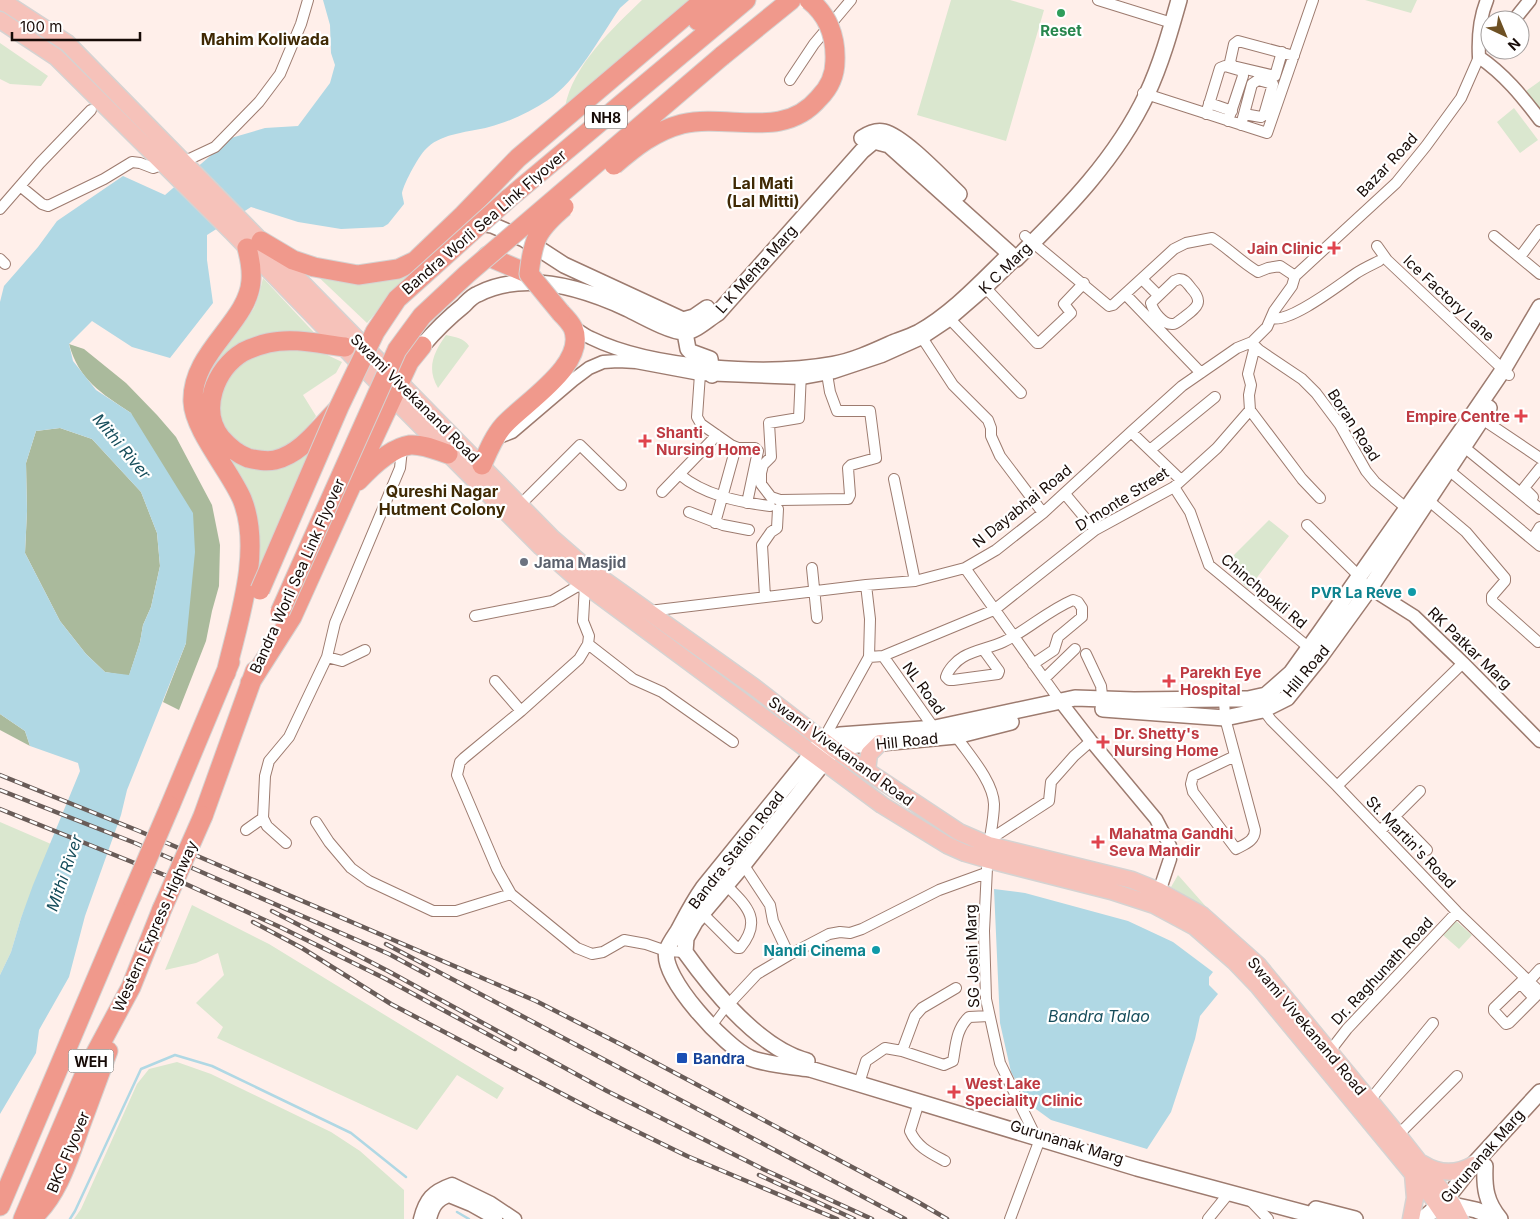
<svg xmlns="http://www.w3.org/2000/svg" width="1540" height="1219" font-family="Inter,sans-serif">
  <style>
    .green { fill: #dae7cf }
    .forest { fill: #aaba9c }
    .water { fill: #b0d8e4; fill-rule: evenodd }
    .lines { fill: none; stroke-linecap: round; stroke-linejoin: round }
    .stream { stroke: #b0d8e4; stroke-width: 2.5 }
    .pedestrian-casing { stroke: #9d7b6f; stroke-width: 10 }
    .minor-casing { stroke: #9d7b6f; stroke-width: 12 }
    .tertiary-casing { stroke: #9d7b6f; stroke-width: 15 }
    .secondary-casing { stroke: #9d7b6f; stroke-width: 18 }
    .primary-casing { stroke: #d5d3d2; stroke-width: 19 }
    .motorway-casing { stroke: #d5d3d2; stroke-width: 21 }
    .pedestrian { stroke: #fff; stroke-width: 8 }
    .minor { stroke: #fff; stroke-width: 10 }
    .tertiary { stroke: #fff; stroke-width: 12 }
    .secondary { stroke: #fff; stroke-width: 15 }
    .primary { stroke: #f6c2ba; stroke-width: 16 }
    .motorway { stroke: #f0998c; stroke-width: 19 }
    .rail-casing { stroke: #695c58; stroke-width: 4.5 }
    .rail { stroke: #fff; stroke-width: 2.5; stroke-dasharray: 8; stroke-linecap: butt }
    .motorway-bridge-casing { stroke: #d5d3d2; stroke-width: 21; stroke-linecap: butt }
    .motorway-bridge { stroke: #f0998c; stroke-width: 19 }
    .leisure-dot { fill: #2e9e5b; stroke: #fff; stroke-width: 2 }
    .health-dot { fill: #e0444e; stroke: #fff; stroke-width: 2 }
    .worship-dot { fill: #6b7280; stroke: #fff; stroke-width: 2 }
    .culture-dot { fill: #0f9aa8; stroke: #fff; stroke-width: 2 }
    .transit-dot { fill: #1a4fb4; stroke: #fff; stroke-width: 2 }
    .labels { text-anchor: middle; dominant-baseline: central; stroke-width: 4.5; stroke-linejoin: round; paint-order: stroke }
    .shield { fill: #fff; stroke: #5d5451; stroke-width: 1 }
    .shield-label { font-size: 14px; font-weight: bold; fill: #170b07 }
    .leisure-label { font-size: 15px; font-weight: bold; fill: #27864d; stroke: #fff }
    .street-label { font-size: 15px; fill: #170b07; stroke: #fff }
    .health-label { font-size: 15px; font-weight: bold; fill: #be3a42; stroke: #fff; text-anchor: start }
    .worship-label { font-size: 15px; font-weight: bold; fill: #5b616d; stroke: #fff; text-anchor: start }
    .culture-label { font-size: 15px; font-weight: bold; fill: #0d838f; stroke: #fff; text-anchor: end }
    .transit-label { font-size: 15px; font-weight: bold; fill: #164399; stroke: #fff; text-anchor: start }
    .neighbourhood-label { font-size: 16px; font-weight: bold; fill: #3f2904; stroke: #fff }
    .water-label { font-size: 16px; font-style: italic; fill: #164d5b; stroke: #fff }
  </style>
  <rect width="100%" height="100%" fill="#ffefea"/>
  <path class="green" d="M642 0H693L565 107C573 65 612 29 642 0Z
    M951 0H1010L1044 10 1006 141 917 115Z
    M1365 0H1417L1411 13Z
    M0 43 48 76 41 86 10 84 0 79Z
    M1540 81V109L1526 91Z
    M1514 108 1538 140 1520 153 1497 122Z
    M310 269H413L367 323Z
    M263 278 321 340 286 334 209 384 230 454 309 450V453L257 572V538L202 418V380L226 343 245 322 254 308 259 295Z
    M446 335C455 337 464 338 469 346L438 388C426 368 434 352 446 335Z
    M279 348 321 352 342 362 336 373 303 395 316 416C308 427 297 442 283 448 257 459 227 444 219 417 217 414 218 409 219 406 221 386 223 380 238 366 240 363 243 360 246 358 254 352 269 351 279 348Z
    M1269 520 1289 536 1248 589 1224 565Z
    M0 822 51 844 21 918 11 952 0 975Z
    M1178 875 1209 910 1171 887Z
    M192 905 269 944 504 1088 497 1099 457 1075 417 1130 217 1038 223 1027 196 1003 224 975 218 953 196 963 165 970Z
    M1456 921 1472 935 1459 949 1443 935Z
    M177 1062 211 1074 331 1132 360 1151 404 1190V1219H74L81 1209 137 1084 149 1069Z"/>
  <path class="forest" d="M69 344 84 349 126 383 157 415 176 437 212 505 220 545 219 586 212 611 206 641 179 710 163 702 186 643 131 413C101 393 79 380 69 344Z
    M60 428 92 439 141 492 157 533 160 566 151 607 143 625 140 642 129 676 105 672 86 654 60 621 25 553 27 511 26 463 36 431Z
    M0 714 25 731 30 746 0 730Z"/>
  <path class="water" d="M323 0H629L620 8C600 37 577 81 548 100 530 112 509 122 489 127 470 132 443 133 428 147 420 153 404 183 402 193 402 196 404 201 404 204L388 224 383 227 341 229 298 222 251 207 207 235V260L213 303 170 358 132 347 92 321 69 344 73 361 96 390 131 413 193 513 195 552 186 643 127 790 121 815 85 916 69 977 39 1030 36 1053 0 1114V975L11 952 21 918 33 885 80 771 78 763 30 746 25 731 0 714V302L4 286 38 247 57 221 123 176 165 195 231 138 265 128 298 126 330 83 335 65 331 53 330 25ZM60 428 92 439 141 492 157 533 160 566 151 607 143 625 140 642 129 675 105 672 86 654 60 621 25 553 27 511 26 463 36 431Z
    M994 889 1025 893 1128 921 1173 942 1213 972 1209 977V985L1218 994 1200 1016 1195 1039 1171 1112 1147 1149 1051 1120 1029 1104 1011 1072 1000 1023Z"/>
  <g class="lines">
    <path class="stream" d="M457 1212 469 1219
      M70 1219 75 1211 141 1069 175 1055 212 1066 351 1133 406 1177"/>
    <defs>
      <path id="pedestrian" d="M712 1026 728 1005"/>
      <path id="minor" d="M1098 0 1172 23
        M1282 52 1275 76 1233 66 1230 62 1234 44 1238 41 1294 56
        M790 80 814 44 851 0
        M1143 93 1267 133 1313 0
        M1209 103 1232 111
        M1206 114 1220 68 1225 66 1242 71 1243 76 1228 121
        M1241 125 1244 114 1252 84 1258 80 1273 84 1264 115 1261 117 1244 114
        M183 162 215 147 259 102 280 74 301 24 308 0
        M20 186 42 204 48 206 104 179 132 162 140 163 153 168 164 164
        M0 209 40 163 91 110
        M1025 236 1109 306 1113 305 1174 249 1186 243 1212 238C1228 248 1241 262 1258 272L1268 268 1280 266 1295 276
        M1494 236 1540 274
        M1377 246 1387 260 1509 375
        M1520 257 1540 230
        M0 259 5 264
        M1142 279 1158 295
        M1179 279C1185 279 1187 283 1191 288 1205 303 1196 308 1183 318 1180 320 1176 324 1173 324 1163 325 1153 311 1151 303L1174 281Z
        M982 284 1037 343H1039L1071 313 1064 304 1084 283
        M1125 294 1201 373
        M945 314 1021 393
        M1271 318C1289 324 1339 285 1355 274 1362 269 1371 265 1379 261
        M919 333 953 385 988 420 991 428V436L1000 456 1043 513
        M1252 343 1259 350 1302 379 1316 393 1340 425 1366 471 1375 482 1411 512
        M801 372 799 418 769 423 771 457 763 465 761 473V484L771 497 780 500 848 499 850 495 848 468 851 465 876 458 870 411H837L830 392 827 374
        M700 374 697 417 701 424 731 445 738 448H755L758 451 747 503
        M1250 410 1302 479 1320 498
        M1479 417 1540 458
        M1131 432 1181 480
        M1464 447 1540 509
        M1150 450 1215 397
        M1445 467 1540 546
        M679 474C704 495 738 502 770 506
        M894 479 915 581
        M1174 487 1190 512 1209 565 1313 651
        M662 492 717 435
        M1065 494 1095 530
        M1533 497 1524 488 1540 468
        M1428 500 1466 532 1505 578V581L1492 596V601L1538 642
        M520 505 580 445 621 485
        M689 512 723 525 749 530
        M715 523 736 447
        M1307 525 1360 577
        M1540 527 1535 535 1540 540
        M812 568 817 618
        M965 568 1060 701
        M585 585 583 621 589 636 588 644 579 659 521 711 464 758 460 762 457 775 497 869 511 894 577 948 592 954 603 952 624 940 646 944 666 951 685 952
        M765 597 762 545 771 532 777 528 778 509
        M649 611 866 585 915 581 965 568 996 550 1043 513 1131 432 1182 386 1237 348 1252 342 1267 327 1274 311 1292 286 1295 276 1396 183 1426 146 1461 98 1479 57
        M475 616 552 601 583 583
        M588 644 633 679 662 692 733 742
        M983 649 999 671 998 674 953 680H949L946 677C948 670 956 661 963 657 975 650 990 648 1003 642 1028 630 1047 611 1073 600L1078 602 1082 608V617L1058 637 1054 650 1033 664
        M1086 654 1101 686 1103 705
        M883 656 936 731
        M327 657 342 661 365 650
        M869 657 883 656 994 610 1095 530 1174 487 1217 448 1250 410 1249 395 1251 385 1248 374 1254 350 1252 342
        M1044 679 1075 649
        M495 681 521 711
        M1224 699 1225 718 1255 830C1255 841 1245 844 1236 849L1193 792 1191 784 1193 776 1235 756
        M1260 705 1271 720 1337 786 1457 912 1540 992
        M956 736C969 755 993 781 994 804 994 817 991 831 989 844
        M823 740 869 657 870 619 866 585
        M1337 786 1463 663
        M1394 816 1427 850
        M263 818 267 826 286 843
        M316 822 329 842 351 868 369 881 433 911H456L511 894
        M246 830 263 818 265 776 269 761 289 737 327 657 335 623 400 468 402 449
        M1380 831 1420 791
        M989 840 1049 801 1051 782 1074 756 1091 741
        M741 861 770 905 773 921 789 955
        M987 868 984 931 986 999 1000 1063 1034 1133 1033 1137
        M698 911 702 913 737 948H740C763 920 747 906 726 885
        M1525 978 1494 1008V1011L1506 1024 1509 1023 1540 992
        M1529 981 1540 969
        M1520 983 1534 998
        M728 1005 757 974 789 955 829 934 840 932 850 933 862 929 939 890 986 873
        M902 1051 915 1016 922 1008 956 988
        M1330 1051 1347 1029 1457 912
        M861 1077 866 1061 885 1048 902 1051 944 1065 953 1061C956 1045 956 1029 969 1017L989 1016
        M1370 1100 1433 1023
        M919 1102 910 1131C917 1147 930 1153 945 1161
        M1398 1135 1457 1076
        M1250 1200 1268 1219
        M1010 1219 1040 1139
        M1208 1219 1229 1193"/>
      <path id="tertiary" d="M1514 20 1530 0
        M1479 57C1504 74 1522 96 1540 120
        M1479 57C1478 37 1479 19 1487 0
        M572 326C578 330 584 335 591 338 652 368 767 375 833 363 854 359 873 350 893 341 901 338 910 335 918 331 952 312 981 280 1009 253
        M494 439 512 432 573 380 589 368 603 362 618 361 636 362 700 374 801 378 834 372 882 356 922 338 949 320 986 288 1016 259
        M1357 580 1414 616 1463 663 1540 741
        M1060 701 1091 741 1156 819 1170 846V859L1157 898
        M420 1219C425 1199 432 1191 452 1184L491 1203 515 1219
        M430 1219C433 1207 437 1200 449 1196L471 1205 496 1219"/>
      <path id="secondary" d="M862 138C868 134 876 130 884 132 904 137 942 178 959 194
        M474 222 492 225 524 239 564 265 683 320 694 317 707 308
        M683 322 688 349 691 352 710 359 712 375
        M422 346C435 331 448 318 463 306 468 301 472 296 478 294 525 270 583 288 628 309 640 315 672 333 685 332 696 331 708 319 718 313L862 151 874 141 889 145 1016 259C1066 210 1117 158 1147 94 1161 64 1170 32 1179 0
        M1103 709 1225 718 1263 710 1287 698 1320 657 1370 588 1489 408
        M807 1061C759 1048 713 991 685 952L686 938 695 922 744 864 834 749 848 746 956 736 1011 722
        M1485 1166C1484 1188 1486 1202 1500 1219
        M1453 1205 1476 1210 1499 1219
        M1316 1209 1355 1219
        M1327 1219 1137 1168 810 1069C790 1066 768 1065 750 1058 727 1048 659 977 667 950 669 944 674 937 678 931 686 916 693 902 703 888L823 740 840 735 935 728 1075 698 1134 700 1224 699H1248L1266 695 1291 673 1321 631 1473 414 1503 370 1540 307
        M1423 1219 1447 1198 1473 1165 1540 1092"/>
      <path id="primary" d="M0 2 7 4 67 43 552 538 583 565 754 687 834 749 959 832 989 845 1132 880 1159 891 1202 915 1258 965 1398 1135 1453 1205 1460 1219
        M0 20 56 57 232 232 393 398 541 547 576 578 882 805 947 845 965 853 989 860 1111 891 1154 905 1195 927 1234 961 1258 986 1432 1197 1447 1219
        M867 771 869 754 880 743
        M1423 1164C1439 1174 1457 1174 1473 1165
        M1411 1219 1415 1198 1413 1174"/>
      <path id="motorway" d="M698 21 723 0
        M722 56 791 0
        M508 199 746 0
        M261 241 293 260 314 267 358 275 398 269 415 261 463 215 518 158 704 0
        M487 256 529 274
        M337 410C319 428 301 454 275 460 266 462 257 460 248 458 237 454 229 447 221 438 199 410 215 369 243 352 251 348 260 345 268 343 293 337 320 344 345 347
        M482 465C488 451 494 436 504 425 525 402 588 364 573 328 570 322 565 317 561 313
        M358 481C370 468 390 448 410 445 423 444 436 450 448 454
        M226 673C238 621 263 551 242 499 230 471 194 430 193 402 191 352 248 323 251 281 252 270 250 259 247 248
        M250 683 292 617 347 495 409 362 422 346
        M170 806 230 662
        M203 816 255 671
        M0 1206 131 897
        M23 1219 86 1071 131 987 162 909
        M31 1219C58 1196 69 1157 81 1124 90 1100 99 1075 108 1051"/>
    </defs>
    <use href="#pedestrian" class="pedestrian-casing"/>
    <use href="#minor" class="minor-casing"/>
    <use href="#tertiary" class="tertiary-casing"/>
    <use href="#secondary" class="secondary-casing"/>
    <use href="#primary" class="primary-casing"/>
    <use href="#motorway" class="motorway-casing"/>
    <use href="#pedestrian" class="pedestrian"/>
    <use href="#minor" class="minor"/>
    <use href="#tertiary" class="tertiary"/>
    <use href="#secondary" class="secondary"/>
    <use href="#primary" class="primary"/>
    <use href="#motorway" class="motorway"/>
    <defs>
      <path id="rail" d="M0 775 139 831 536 1001 626 1047 918 1202 947 1219
        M0 790 135 843 389 954 428 975
        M0 809 177 880 280 927 384 978 515 1049
        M272 911 388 971 607 1091 765 1170 872 1219
        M253 922 302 948 391 1004 597 1112 687 1156 837 1219
        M386 944 905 1219
        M759 1175 854 1219"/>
    </defs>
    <use href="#rail" class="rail-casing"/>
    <use href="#rail" class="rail"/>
    <defs>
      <path id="motorway-bridge" d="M614 165C635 147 655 131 682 124 729 113 783 141 819 98 829 88 835 75 835 61 836 37 828 15 809 0
        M561 313 529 274C533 239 537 230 564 207
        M260 590 339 407 375 332 397 299 508 199
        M280 612 397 350 422 316 467 274 722 56
        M131 897 170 806
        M162 909 203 816"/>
    </defs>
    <use href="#motorway-bridge" class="motorway-bridge-casing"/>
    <use href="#motorway-bridge" class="motorway-bridge"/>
  </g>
  <circle class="leisure-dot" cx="1061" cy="13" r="5"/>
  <g class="health-dot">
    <path d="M1331.5 240.5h5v5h5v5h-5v5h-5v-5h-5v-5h5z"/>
    <path d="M1518.5 408.5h5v5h5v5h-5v5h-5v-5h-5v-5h5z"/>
    <path d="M642.5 433.5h5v5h5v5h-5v5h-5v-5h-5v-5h5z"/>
    <path d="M1166.5 673.5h5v5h5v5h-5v5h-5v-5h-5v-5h5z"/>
    <path d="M1100.5 734.5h5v5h5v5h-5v5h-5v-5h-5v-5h5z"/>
    <path d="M1095.5 834.5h5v5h5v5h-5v5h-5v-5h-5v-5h5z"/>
    <path d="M951.5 1084.5h5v5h5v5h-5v5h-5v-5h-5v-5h5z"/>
  </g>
  <circle class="worship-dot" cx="524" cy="562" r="5"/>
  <g class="culture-dot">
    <circle cx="1412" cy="592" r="5"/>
    <circle cx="876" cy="950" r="5"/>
  </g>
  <rect class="transit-dot" x="676" y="1052" width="12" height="12" rx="2.5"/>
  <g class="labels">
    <g class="shield">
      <rect x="585" y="105.5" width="42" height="23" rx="4"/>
      <rect x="68.5" y="1049.5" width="45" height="23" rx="4"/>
    </g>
    <g class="shield-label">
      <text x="606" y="117">NH8</text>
      <text x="91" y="1061">WEH</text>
    </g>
    <g class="leisure-label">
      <text x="1061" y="30">Reset</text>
    </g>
    <g class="street-label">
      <text transform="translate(1387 165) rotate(-47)">Bazar Road</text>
      <text transform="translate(484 222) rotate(-41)">Bandra Worli Sea Link Flyover</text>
      <text transform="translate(1005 268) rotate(-44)">K C Marg</text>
      <text transform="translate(756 269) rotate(-48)">L K Mehta Marg</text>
      <text transform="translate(1449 298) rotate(43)">Ice Factory Lane</text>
      <text transform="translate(415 398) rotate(45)">Swami Vivekanand Road</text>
      <text transform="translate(1354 425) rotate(57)">Boran Road</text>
      <text transform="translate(1122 499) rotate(-32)">D'monte Street</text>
      <text transform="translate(1022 506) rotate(-39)">N Dayabhai Road</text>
      <text transform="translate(297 576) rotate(-66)">Bandra Worli Sea Link Flyover</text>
      <text transform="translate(1264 591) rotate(40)">Chinchpokli Rd</text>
      <text transform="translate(1470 648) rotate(44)">RK Patkar Marg</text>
      <text transform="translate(1306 671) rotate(-50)">Hill Road</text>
      <text transform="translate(924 688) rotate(54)">NL Road</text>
      <text transform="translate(907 741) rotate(-6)">Hill Road</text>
      <text transform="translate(841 751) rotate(36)">Swami Vivekanand Road</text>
      <text transform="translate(1411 842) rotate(46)">St. Martin's Road</text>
      <text transform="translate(736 850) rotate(-52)">Bandra Station Road</text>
      <text transform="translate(155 926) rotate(-66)">Western Express Highway</text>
      <text transform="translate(972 956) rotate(-92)">SG Joshi Marg</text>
      <text transform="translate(1382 971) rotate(-47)">Dr. Raghunath Road</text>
      <text transform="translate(1307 1026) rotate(50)">Swami Vivekanand Road</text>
      <text transform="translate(1067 1142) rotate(17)">Gurunanak Marg</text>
      <text transform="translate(68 1152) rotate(-67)">BKC Flyover</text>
      <text transform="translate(1482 1156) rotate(-49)">Gurunanak Marg</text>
    </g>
    <g class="health-label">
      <text x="1323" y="248" text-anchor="end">Jain Clinic</text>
      <text x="1510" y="416" text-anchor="end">Empire Centre</text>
      <text x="656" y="432">Shanti<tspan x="656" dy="17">Nursing Home</tspan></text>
      <text x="1180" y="672">Parekh Eye<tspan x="1180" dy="17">Hospital</tspan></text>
      <text x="1114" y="733">Dr. Shetty's<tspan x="1114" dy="17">Nursing Home</tspan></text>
      <text x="1109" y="833">Mahatma Gandhi<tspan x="1109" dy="17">Seva Mandir</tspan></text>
      <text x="965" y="1083">West Lake<tspan x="965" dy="17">Speciality Clinic</tspan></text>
    </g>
    <g class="worship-label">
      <text x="534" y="562">Jama Masjid</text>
    </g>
    <g class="culture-label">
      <text x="1402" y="592">PVR La Reve</text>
      <text x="866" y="950">Nandi Cinema</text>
    </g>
    <g class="transit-label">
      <text x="693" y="1058">Bandra</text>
    </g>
    <g class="neighbourhood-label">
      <text x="265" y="39">Mahim Koliwada</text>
      <text x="763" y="183">Lal Mati<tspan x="763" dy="18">(Lal Mitti)</tspan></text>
      <text x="442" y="491">Qureshi Nagar<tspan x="442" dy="18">Hutment Colony</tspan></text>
    </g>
    <g class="water-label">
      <text transform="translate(122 446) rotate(50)">Mithi River</text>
      <text transform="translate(64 873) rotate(-71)">Mithi River</text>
      <text x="1099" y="1016">Bandra Talao</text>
    </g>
  </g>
  <g transform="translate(1505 35) rotate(136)"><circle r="24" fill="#ffffff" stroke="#a29d9c"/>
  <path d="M0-4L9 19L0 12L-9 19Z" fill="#6e5124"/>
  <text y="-8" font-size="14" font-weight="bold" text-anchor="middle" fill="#170b07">N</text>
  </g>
  <path d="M12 32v8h128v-8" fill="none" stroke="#170b07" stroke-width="2.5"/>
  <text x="20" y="32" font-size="15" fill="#170b07" stroke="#ffffff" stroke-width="4" paint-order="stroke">100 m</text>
</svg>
